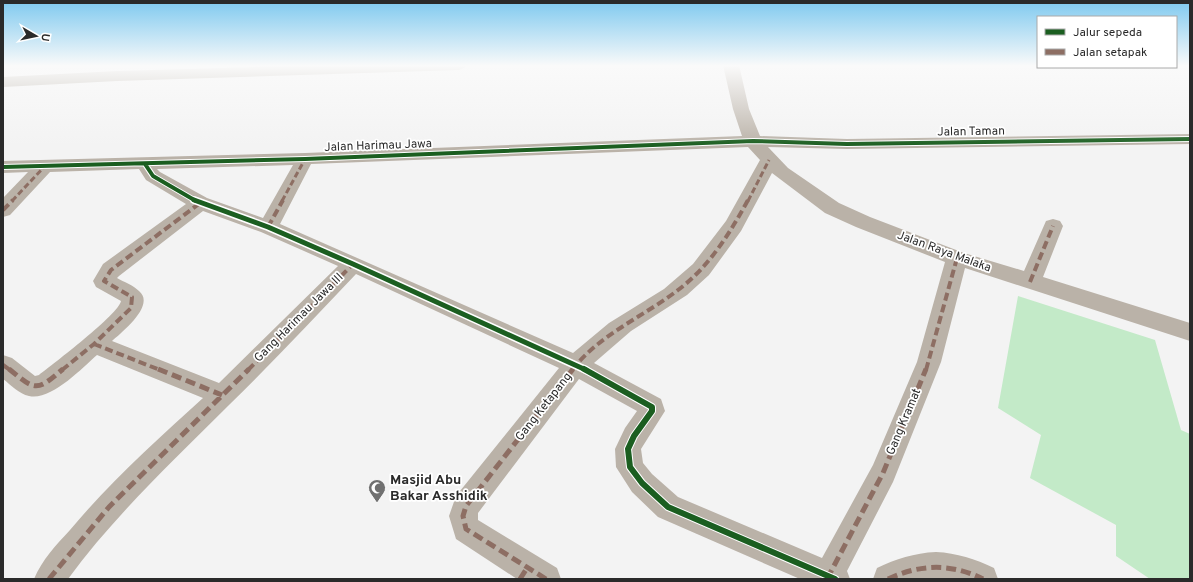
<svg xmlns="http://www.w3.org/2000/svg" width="1193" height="582" font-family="Overpass,sans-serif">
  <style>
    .green { fill: #c3eac8 }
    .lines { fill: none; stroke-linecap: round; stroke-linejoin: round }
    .minor { fill: #bab2a8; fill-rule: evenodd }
    .highway { fill: #b5aea3; fill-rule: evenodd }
    .quiet-far2 { stroke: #8d6e63; stroke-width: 3; stroke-dasharray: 6 3; stroke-linecap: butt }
    .quiet-far1 { stroke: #8d6e63; stroke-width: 4; stroke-dasharray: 8 4; stroke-linecap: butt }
    .quiet { stroke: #8d6e63; stroke-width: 5; stroke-dasharray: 10 5; stroke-linecap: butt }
    .cycleway-far2-casing { stroke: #fff; stroke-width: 6 }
    .cycleway-far1-casing { stroke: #fff; stroke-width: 8 }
    .cycleway-casing { stroke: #fff; stroke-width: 8 }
    .cycleway-far2 { stroke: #1b5e20; stroke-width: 4 }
    .cycleway-far1 { stroke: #1b5e20; stroke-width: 5 }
    .cycleway { stroke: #1b5e20; stroke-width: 6 }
    .labels { text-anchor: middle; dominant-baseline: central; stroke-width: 3.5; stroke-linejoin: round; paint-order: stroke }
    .street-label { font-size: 12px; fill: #2a2a2a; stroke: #fff }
    .near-poi-label { font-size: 14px; font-weight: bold; fill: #2a2a2a; stroke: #fff; text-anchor: start }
  </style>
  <rect width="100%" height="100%" fill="#f3f3f3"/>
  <path class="green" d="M1018 296 1155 340 1181 430 1190 434V579H1150L1116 556V525L1030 478 1041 435 998 408Z"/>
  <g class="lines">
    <path class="minor" d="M723 65H739L749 109 760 136 847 139 1190 134V144L847 149 768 147 788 168 839 203 870 217 964 253 1024 271 1046 221 1053 219 1060 221 1063 226 1043 277 1190 323V341L965 268 941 362 893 482 847 571 850 579H800L658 517 632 492 616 467 615 449 625 428 637 411 579 379 478 513V520L557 568 561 579H517L456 539 449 516 456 496 559 368 356 274C314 318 272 363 229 405 173 461 115 515 68 579H34C42 560 56 545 70 530 110 482 157 440 203 398L97 355C81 369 51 401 29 396 19 394 11 385 3 379V355L12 358 35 376 39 375C53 364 119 314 121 301L96 287 93 281 103 264 186 204 146 180 139 169 50 172 10 215 3 217V198L28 172 3 173V161L305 153 742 136 733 109ZM748 147 760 160 726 221 693 264 664 289 609 323 573 353 280 224 311 164ZM293 165 263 218 207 198 160 172 157 169ZM772 173 825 213 856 227 945 262 917 362 873 465 822 558 678 497 652 474 643 463 641 449 665 411 661 399 594 363 631 331 687 295 709 275 741 231ZM203 211 261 232 338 266 219 383 112 341C122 332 156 305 139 291 133 285 124 282 117 278L119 276Z
      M936 552C957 553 975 559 994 568L998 579H873L877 568C896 559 914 553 936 552Z"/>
    <path class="highway" d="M325 65H467L464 68 459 70 117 81 3 87V77L117 71Z"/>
    <path class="quiet-far2" d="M12 201 45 166
      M282 201 305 159
      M748 201 769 160"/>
    <path class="quiet-far1" d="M3 210 13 200
      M268 227 283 200
      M1030 282 1053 226
      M94 344 160 370
      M3 365 10 370
      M62 370 94 344 131 308 132 297 104 281 111 270 200 203
      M248 370 353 264
      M572 370C600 334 643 317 678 290 709 267 730 233 748 200
      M926 370 957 258"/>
    <path class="quiet" d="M9 369C36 391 36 392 63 369
      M158 369 222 395
      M49 579 109 507 249 369
      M520 579 527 568
      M546 579 466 529 463 516 466 506 573 369
      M827 579 883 473 926 369
      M888 579C920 564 951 563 983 579"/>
    <defs>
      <path id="cycleway-far2" d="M145 164 153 176 196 201
        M3 167 305 159 753 141 847 144 1190 139"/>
      <path id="cycleway-far1" d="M194 200 268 227 353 264 586 370"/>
      <path id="cycleway" d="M584 369 652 407V411L634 436 628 449 630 467 642 483 668 507 835 579"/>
    </defs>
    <use href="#cycleway-far2" class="cycleway-far2-casing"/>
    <use href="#cycleway-far1" class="cycleway-far1-casing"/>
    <use href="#cycleway" class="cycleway-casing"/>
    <use href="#cycleway-far2" class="cycleway-far2"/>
    <use href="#cycleway-far1" class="cycleway-far1"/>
    <use href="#cycleway" class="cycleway"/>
  </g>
  <linearGradient id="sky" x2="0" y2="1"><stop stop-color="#7ec9ef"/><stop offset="0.45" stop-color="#fafafa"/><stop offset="1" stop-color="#fafafa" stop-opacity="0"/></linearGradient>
  <rect width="1193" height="146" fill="url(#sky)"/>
  <defs>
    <symbol id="mosque-pin" viewBox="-11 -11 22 30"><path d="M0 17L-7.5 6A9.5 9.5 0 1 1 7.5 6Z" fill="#707070" stroke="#fff"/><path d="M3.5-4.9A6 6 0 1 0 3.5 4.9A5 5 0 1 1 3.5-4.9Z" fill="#fff"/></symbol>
  </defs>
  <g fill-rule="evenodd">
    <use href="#mosque-pin" x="367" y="478" width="20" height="27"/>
  </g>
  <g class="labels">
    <g class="street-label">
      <text transform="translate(971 132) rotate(-1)">Jalan Taman</text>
      <text transform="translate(378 146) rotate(-2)">Jalan Harimau Jawa</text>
      <text transform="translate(944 252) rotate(20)">Jalan Raya Malaka</text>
      <text transform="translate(299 318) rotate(-45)">Gang Harimau Jawa III</text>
      <text transform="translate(544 407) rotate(-52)">Gang Ketapang</text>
      <text transform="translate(904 422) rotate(-67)">Gang Kramat</text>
    </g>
    <g class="near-poi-label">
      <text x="390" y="480">Masjid Abu<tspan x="390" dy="16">Bakar Asshidik</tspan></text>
    </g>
  </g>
  <rect width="1193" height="582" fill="none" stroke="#2a2a2a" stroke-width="8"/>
  <rect x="1037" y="16" width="140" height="52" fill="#ffffff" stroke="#aaaaaa"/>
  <rect x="1045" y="29" width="20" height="6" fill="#1b5e20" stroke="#aaaaaa"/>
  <text x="1073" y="36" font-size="12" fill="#2a2a2a">Jalur sepeda</text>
  <rect x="1045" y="49" width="20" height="6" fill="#8d6e63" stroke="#aaaaaa"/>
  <text x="1073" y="56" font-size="12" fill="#2a2a2a">Jalan setapak</text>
  <g transform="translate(36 36) rotate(99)" stroke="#ffffff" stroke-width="3" paint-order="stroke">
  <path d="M0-3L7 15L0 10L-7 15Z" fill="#2a2a2a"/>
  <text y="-6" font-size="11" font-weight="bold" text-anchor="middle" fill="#2a2a2a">U</text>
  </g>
</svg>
